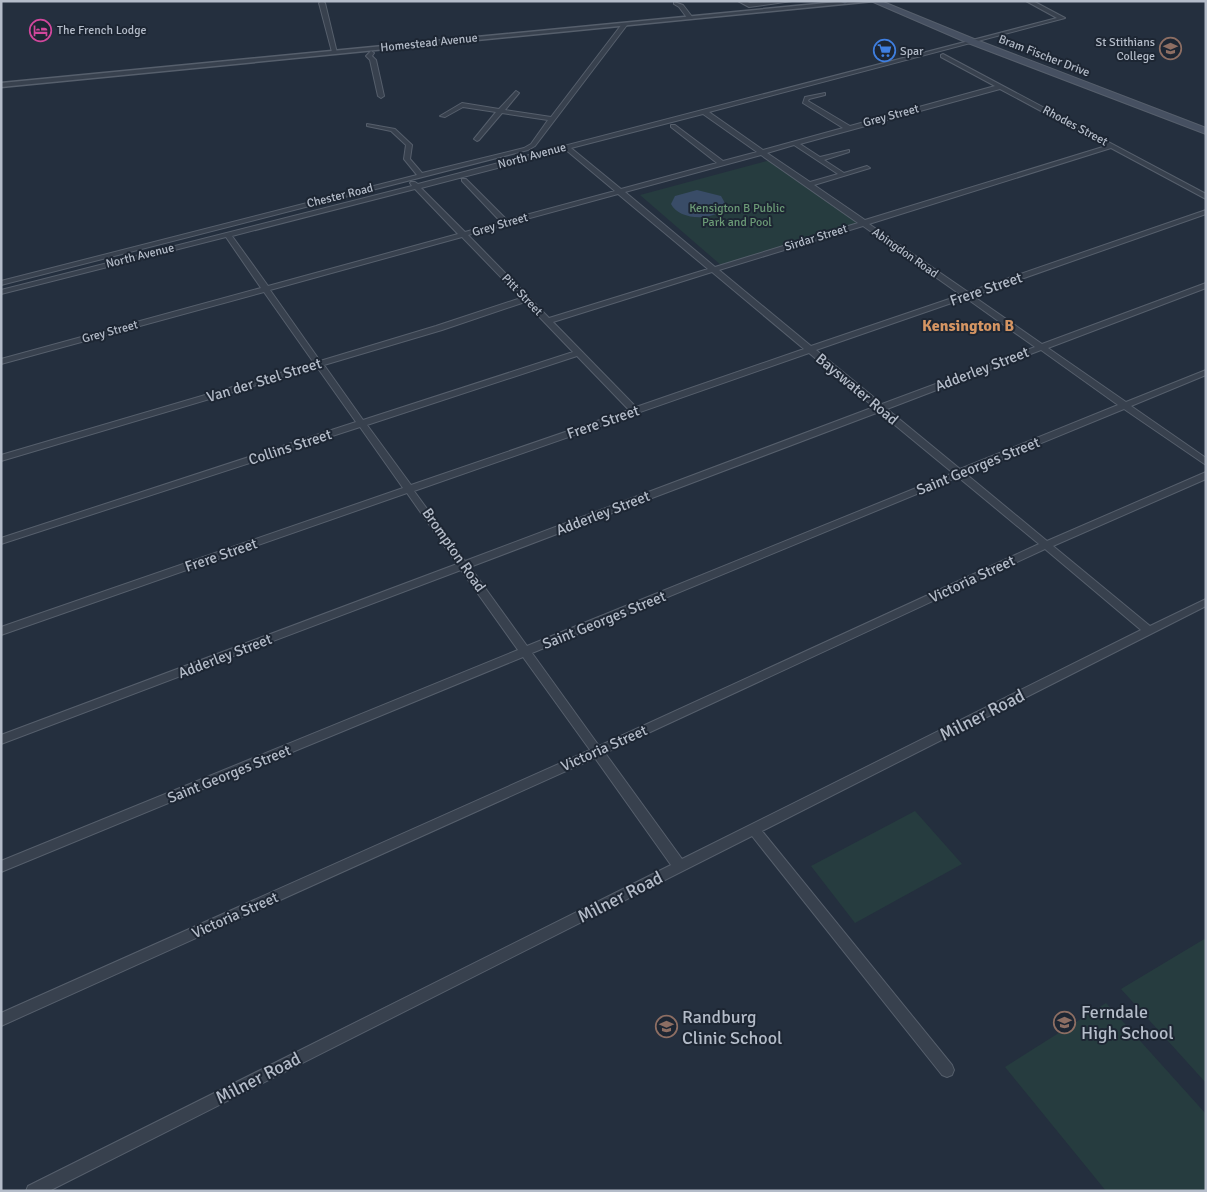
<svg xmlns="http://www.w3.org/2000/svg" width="1207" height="1192" font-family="Signika,sans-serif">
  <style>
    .green { fill: #263c3f }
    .water { fill: #394c67 }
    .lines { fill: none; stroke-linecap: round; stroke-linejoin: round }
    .minor-casing { stroke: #565f6c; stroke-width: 2 }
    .tertiary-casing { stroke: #565f6c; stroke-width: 3 }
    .secondary-casing { stroke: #565f6c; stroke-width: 2 }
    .minor { fill: #38414e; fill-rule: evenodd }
    .tertiary { fill: #38414e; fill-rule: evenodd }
    .secondary { fill: #465061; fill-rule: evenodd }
    .labels { text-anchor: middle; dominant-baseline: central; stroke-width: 4; stroke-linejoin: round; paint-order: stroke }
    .far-poi-label { font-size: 12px; fill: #b4bcc9; stroke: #1d2633; text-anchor: start }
    .far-street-label { font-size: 12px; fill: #b4bcc9; stroke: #1d2633 }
    .far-park-label { font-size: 12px; fill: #6b9a76; stroke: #1d2633 }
    .street-label { font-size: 15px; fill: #b4bcc9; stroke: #1d2633 }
    .far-district-label { font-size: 16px; font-weight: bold; fill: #d59563; stroke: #1d2633 }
    .near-street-label { font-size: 18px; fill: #b4bcc9; stroke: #1d2633 }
    .near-poi-label { font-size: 18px; fill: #b4bcc9; stroke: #1d2633; text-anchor: start }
  </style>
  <rect width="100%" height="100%" fill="#242f3e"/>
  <path class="green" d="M774 159 868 224 722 266 640 195Z
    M915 811 962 864 855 923 811 866Z
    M1206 938V1083L1121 989Z
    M1106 1003 1206 1114V1191H1106L1005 1067Z"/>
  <path class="water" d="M697 190 721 196 726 205C717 222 679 221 671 204L675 196Z"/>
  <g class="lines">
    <defs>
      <path id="minor" d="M322 1 325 3 337 53 332 52 319 3Z
        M738 1H745L750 3 792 1 749 7Z
        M1026 1H1033L1065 18 709 112 763 150 843 128 803 103 805 97 825 93V95L809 99 808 101 850 126 995 86 941 57V55L943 54 1206 194V199L1111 148 869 224 968 292 1206 210V214L973 296 1042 344 1206 283V288L1048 348 1126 402 1206 370V375L1131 406 1206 458V465L1124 409 966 474 1047 541 1206 472V479L1053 546 1150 626 1206 599V606L762 831 952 1065 954 1070 952 1075 947 1077 942 1075 752 836 49 1191H26L28 1186 671 865 595 758 1 1026V1013L590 750 523 657 1 872V861L518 650 461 570 1 744V735L457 564 407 493 1 635V627L403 488 360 427 1 544V538L356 422 317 367 1 461V455L314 363 264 292 1 364V359L261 288 226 237 1 294V290L412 186 410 183 411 182H415L418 184 1057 18ZM1000 89 1106 146 865 220 814 185 870 168 867 166 844 173 824 160 849 152V150L820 157 800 144ZM703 114 757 152 723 161 675 125H671V127L717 163 621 189 571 148ZM794 145 838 174 810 182 767 153ZM566 150 615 191 507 220 466 179H462V181L501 222 465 232 421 188ZM761 155 858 223 715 267 625 192ZM415 189 458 234 268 286 232 236ZM618 194 708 269 549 318 468 235ZM863 226 961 295 811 346 719 270ZM462 237 521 298 436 326 320 361 270 290ZM712 272 804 349 636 407 553 322ZM966 298 1035 347 882 404 816 350ZM525 302 573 352 363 420 324 365 442 330ZM1041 350 1118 405 960 469 887 409ZM809 353 874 407 465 561 414 491ZM577 356 629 410 411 485 367 425ZM879 412 953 473 527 646 470 567ZM958 477 1039 544 599 746 532 653ZM1045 549 1141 630 682 859 605 753Z
        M674 2 683 5 693 18 692 19H688L679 7 674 4Z
        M622 24 627 25 535 146 528 150 1 285V281L417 175 404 159 406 145 391 131 367 126V124L395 129 412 145 410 159 422 173 524 148 531 144 548 120 502 113 479 140 477 141 474 139 496 112 463 107 445 117 440 116 462 103 499 109 516 91 519 93 505 110 551 117Z
        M371 51 374 53 372 56 376 60 384 96 381 98 378 96 370 60 366 56Z"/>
      <path id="tertiary" d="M848 1H874L1 87V83Z"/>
      <path id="secondary" d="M849 1 845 4 841 2 842 1Z
        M871 1H881L974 39 1206 128V134L968 43Z"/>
    </defs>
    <use href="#minor" class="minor-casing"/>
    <use href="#tertiary" class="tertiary-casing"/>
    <use href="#secondary" class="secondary-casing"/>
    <use href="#minor" class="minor"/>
    <use href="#tertiary" class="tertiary"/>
    <use href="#secondary" class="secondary"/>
  </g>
  <defs>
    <symbol id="hotel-ring" viewBox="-11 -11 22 22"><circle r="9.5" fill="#1d2633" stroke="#d1479c" stroke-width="1.5"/><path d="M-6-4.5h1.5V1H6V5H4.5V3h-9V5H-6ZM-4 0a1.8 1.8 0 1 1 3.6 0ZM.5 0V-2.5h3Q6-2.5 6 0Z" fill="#d1479c"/></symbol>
    <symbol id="school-ring" viewBox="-11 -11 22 22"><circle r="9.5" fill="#1d2633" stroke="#8d6e63" stroke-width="1.5"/><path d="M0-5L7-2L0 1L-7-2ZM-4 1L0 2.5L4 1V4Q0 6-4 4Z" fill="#8d6e63"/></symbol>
    <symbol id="supermarket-ring" viewBox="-11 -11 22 22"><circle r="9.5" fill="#1d2633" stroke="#3f7fe0" stroke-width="1.5"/><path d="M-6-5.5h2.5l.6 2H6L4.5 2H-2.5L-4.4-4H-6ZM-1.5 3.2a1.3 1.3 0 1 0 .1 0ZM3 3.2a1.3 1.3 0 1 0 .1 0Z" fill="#3f7fe0"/></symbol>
  </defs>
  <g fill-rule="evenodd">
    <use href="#hotel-ring" x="28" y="18" width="25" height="25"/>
    <use href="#school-ring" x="1158" y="36" width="25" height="25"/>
    <use href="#supermarket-ring" x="872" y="38" width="25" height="25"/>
    <use href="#school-ring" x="1052" y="1010" width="25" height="25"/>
    <use href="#school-ring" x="654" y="1014" width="25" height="25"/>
  </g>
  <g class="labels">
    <g class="far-poi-label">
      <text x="57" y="30">The French Lodge</text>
      <text x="1155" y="42" text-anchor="end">St Stithians<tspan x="1155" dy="14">College</tspan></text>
      <text x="900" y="51">Spar</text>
    </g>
    <g class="far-street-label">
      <text transform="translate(429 43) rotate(-6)">Homestead Avenue</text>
      <text transform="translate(1044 56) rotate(21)">Bram Fischer Drive</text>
      <text transform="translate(891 116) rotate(-15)">Grey Street</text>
      <text transform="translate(1075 126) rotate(28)">Rhodes Street</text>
      <text transform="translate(532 156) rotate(-15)">North Avenue</text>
      <text transform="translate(340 196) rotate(-14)">Chester Road</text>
      <text transform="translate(500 225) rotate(-16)">Grey Street</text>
      <text transform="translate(816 238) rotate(-17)">Sirdar Street</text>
      <text transform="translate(905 253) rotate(35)">Abingdon Road</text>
      <text transform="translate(140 256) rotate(-14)">North Avenue</text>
      <text transform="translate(522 295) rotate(46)">Pitt Street</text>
      <text transform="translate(110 332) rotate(-15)">Grey Street</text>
    </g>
    <g class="far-park-label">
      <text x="737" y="208">Kensigton B Public<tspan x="737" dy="14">Park and Pool</tspan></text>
    </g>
    <g class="street-label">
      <text transform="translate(986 289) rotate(-19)">Frere Street</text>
      <text transform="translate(982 369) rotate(-21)">Adderley Street</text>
      <text transform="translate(264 380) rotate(-17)">Van der Stel Street</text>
      <text transform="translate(857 389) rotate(40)">Bayswater Road</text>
      <text transform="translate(603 422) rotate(-19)">Frere Street</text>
      <text transform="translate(290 447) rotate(-18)">Collins Street</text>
      <text transform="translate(978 466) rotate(-22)">Saint Georges Street</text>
      <text transform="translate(603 513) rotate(-21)">Adderley Street</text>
      <text transform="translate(454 550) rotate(55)">Brompton Road</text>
      <text transform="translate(221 555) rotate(-19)">Frere Street</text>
      <text transform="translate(972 579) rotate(-25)">Victoria Street</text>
      <text transform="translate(604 620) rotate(-22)">Saint Georges Street</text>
      <text transform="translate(225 656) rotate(-21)">Adderley Street</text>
      <text transform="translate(604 748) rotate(-24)">Victoria Street</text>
      <text transform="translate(229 774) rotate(-22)">Saint Georges Street</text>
      <text transform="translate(235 915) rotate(-24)">Victoria Street</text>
    </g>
    <g class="far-district-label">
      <text x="968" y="326">Kensington B</text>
    </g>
    <g class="near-street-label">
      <text transform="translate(982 715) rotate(-27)">Milner Road</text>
      <text transform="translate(620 897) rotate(-27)">Milner Road</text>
      <text transform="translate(258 1078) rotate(-27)">Milner Road</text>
    </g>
    <g class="near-poi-label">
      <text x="1081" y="1012">Ferndale<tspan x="1081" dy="21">High School</tspan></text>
      <text x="682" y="1017">Randburg<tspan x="682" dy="21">Clinic School</tspan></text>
    </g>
  </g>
  <rect width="1207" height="1192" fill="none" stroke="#b4bcc9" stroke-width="5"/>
</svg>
